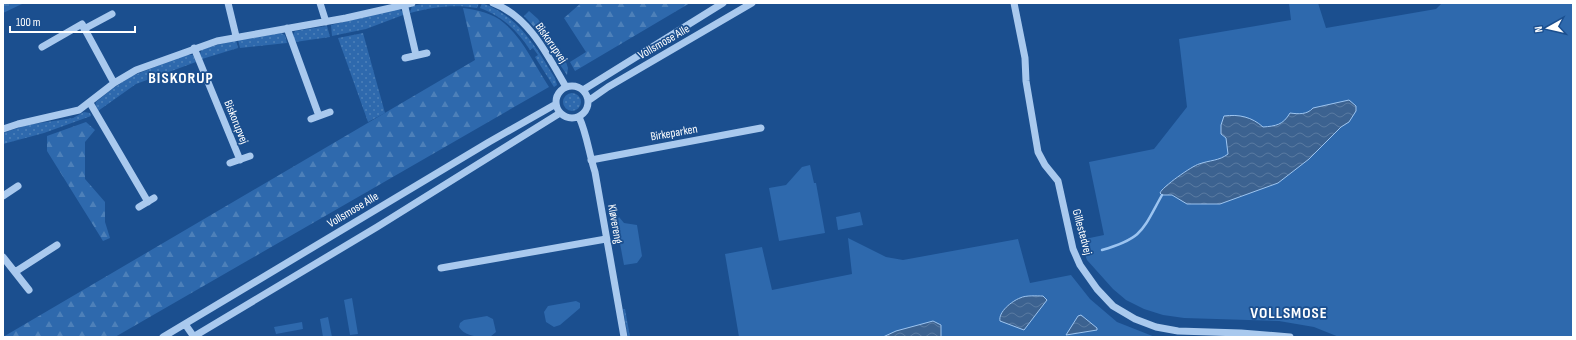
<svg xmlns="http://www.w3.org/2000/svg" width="1576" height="340" font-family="'Sofia Sans Condensed',sans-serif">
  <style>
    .grass { fill: url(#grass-dots) }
    .forest { fill: url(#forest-firs) }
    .wetland { fill: url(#wetland-marsh) }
    .green { fill: #2e69ad }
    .water { fill: url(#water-waves); stroke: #9cc4f0 }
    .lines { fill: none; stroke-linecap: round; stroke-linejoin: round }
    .stream { stroke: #9cc4f0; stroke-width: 2.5 }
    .minor { stroke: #a9c9ee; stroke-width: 7 }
    .labels { text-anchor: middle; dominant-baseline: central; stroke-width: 3.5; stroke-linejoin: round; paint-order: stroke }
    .street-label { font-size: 12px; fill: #fff; stroke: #1b4f8f }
    .district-label { font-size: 16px; font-weight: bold; letter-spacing: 1px; fill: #fff; stroke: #1b4f8f }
  </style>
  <defs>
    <pattern id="grass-dots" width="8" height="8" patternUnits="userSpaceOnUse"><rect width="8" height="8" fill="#2e69ad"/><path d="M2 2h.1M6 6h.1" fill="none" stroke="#4d80b9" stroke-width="1.8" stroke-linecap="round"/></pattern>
    <pattern id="forest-firs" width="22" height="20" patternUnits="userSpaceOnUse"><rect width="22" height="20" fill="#2e69ad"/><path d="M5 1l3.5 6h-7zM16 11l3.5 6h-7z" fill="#4d80b9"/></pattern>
    <pattern id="wetland-marsh" width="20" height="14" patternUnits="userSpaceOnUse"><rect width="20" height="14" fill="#2e69ad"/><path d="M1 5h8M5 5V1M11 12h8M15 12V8" fill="none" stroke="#4d80b9"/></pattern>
    <pattern id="water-waves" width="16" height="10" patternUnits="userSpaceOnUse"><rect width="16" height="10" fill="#3c6290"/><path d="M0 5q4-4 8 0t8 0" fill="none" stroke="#597aa1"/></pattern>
  </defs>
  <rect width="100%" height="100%" fill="#1b4f8f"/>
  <path class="grass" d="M427 3H479L477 8C454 4 433 7 410 13L412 6Z
    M482 3C520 17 535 46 555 78L557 85 554 87 535 57 538 55 533 48 530 50C517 30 503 17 480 8Z
    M398 9 403 12V15L366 29 332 36 331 25Z
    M327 26 330 37 295 42 293 35 295 31Z
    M281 33 285 35 287 43 240 48 238 40Z
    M363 33 385 113 368 122 338 38Z
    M236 40 238 48 202 59 200 54 202 49Z
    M185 55H193L196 62 136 84 98 111 95 107 96 102 112 89 132 76Z
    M563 102a9 9 0 1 1 18 0a9 9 0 1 1-18 0Z
    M84 112 90 113 91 116 44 133 3 144V133L27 125 73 118Z
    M623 309H625L630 337H628Z"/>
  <path class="forest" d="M581 3H690L575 71 570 62 586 52 564 18Z
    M463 8C477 10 493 13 504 23 523 39 535 66 549 87L115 337H3L475 60Z
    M529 11 538 19 566 62 568 68 567 75 535 28 524 16Z
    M86 122 95 130 85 142V179L105 202V222L110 238 103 241 47 151V136Z"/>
  <path class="wetland" d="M3 3H24L3 13Z"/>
  <path class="green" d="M1289 3H1318L1326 28 1436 9 1442 3H1573V337H1339L1314 327 1279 321 1184 318 1163 315 1144 309 1126 300 1113 289 1087 260 1080 240 1104 235 1089 162 1154 149 1187 107 1179 39 1291 20Z
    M810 165 814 183H816L825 233 779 241 769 188 786 185 802 167Z
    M860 212 863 225 838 230 836 217Z
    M619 217 624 223 637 225 642 256 637 263 624 265 616 222Z
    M848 238 886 257 903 260 1018 239 1030 283 1071 275 1090 299 1117 322 1155 337H739L725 254 762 247 772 290 852 274Z
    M352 298 358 334 350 335 344 300Z
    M576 301 580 303V308L560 325 554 327 546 322 544 312 548 306Z
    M487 316 493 319 496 332 490 337C480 337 465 337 459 327L460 323 464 320Z
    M328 317 332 337H323L320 319Z
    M302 322 303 329 276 334 274 327Z"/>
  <path class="water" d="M1349 100 1356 106V111L1349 122 1341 127 1309 159 1278 183 1220 204H1187L1172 195H1162L1160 193C1162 187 1192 166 1199 164 1210 160 1219 161 1228 154L1226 138 1221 134V125L1224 116C1239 114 1252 117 1263 127 1276 126 1283 125 1290 113 1298 114 1307 115 1313 108Z
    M1043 296 1047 300 1024 330 1000 321C998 312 1012 301 1020 298 1026 295 1036 296 1043 296Z
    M1081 315 1097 328V330L1066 335 1078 316Z
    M933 321 941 325V337H883L896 331Z"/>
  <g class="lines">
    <path class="stream" d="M1102 250C1143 238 1142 231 1162 195"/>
    <path class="minor" d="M228 3 236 36
      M320 3 326 22
      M404 3 416 55
      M493 3C529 16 548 56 566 87
      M1014 3 1025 58 1026 81 1038 152 1045 165 1058 181 1073 249 1080 265 1097 289 1113 306 1135 319 1156 327 1178 331 1241 333 1290 337
      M287 28 319 116
      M84 29 112 14
      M42 47 82 24 114 83
      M194 48 240 160
      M405 58 427 53
      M556 102a16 16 0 1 1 32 0a16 16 0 1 1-32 0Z
      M583 90 723 3
      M588 101 608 87 752 3
      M90 103 148 202
      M579 117C587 134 589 154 595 172L624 337
      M311 119 330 112
      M3 129 18 124 79 110 114 83 136 70 217 41 346 18 412 3
      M591 160 761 128
      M230 163 250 156
      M3 196 18 186
      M139 207 154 198
      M3 257 29 290
      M441 268 606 239
      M15 272 57 245
      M185 324 194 337
      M163 337 489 142 556 104
      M193 337 377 227 560 113"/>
  </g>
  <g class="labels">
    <g class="street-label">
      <text transform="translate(664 42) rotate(-30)">Vollsmose Alle</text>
      <text transform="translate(551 43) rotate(55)">Biskorupvej</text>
      <text transform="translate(236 122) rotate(68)">Biskorupvej</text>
      <text transform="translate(674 133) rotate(-10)">Birkeparken</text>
      <text transform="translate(353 210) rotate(-31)">Vollsmose Alle</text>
      <text transform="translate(615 224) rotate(80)">Kløvereng</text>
      <text transform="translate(1082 232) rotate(75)">Gillestedvej</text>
    </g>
    <g class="district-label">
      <text x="181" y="78">BISKORUP</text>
      <text x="1289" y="313">VOLLSMOSE</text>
    </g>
  </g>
  <rect width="1576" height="340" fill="none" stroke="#ffffff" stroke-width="8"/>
  <g transform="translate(1548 28) rotate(262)" stroke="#1b4f8f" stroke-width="3" paint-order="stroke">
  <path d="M0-3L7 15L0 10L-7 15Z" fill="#ffffff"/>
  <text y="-6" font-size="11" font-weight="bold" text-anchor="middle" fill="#ffffff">N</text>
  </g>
  <path d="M10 26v6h125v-6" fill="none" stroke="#ffffff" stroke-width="2"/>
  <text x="16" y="26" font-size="12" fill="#ffffff" stroke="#1b4f8f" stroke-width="3" paint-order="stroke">100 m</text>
</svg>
